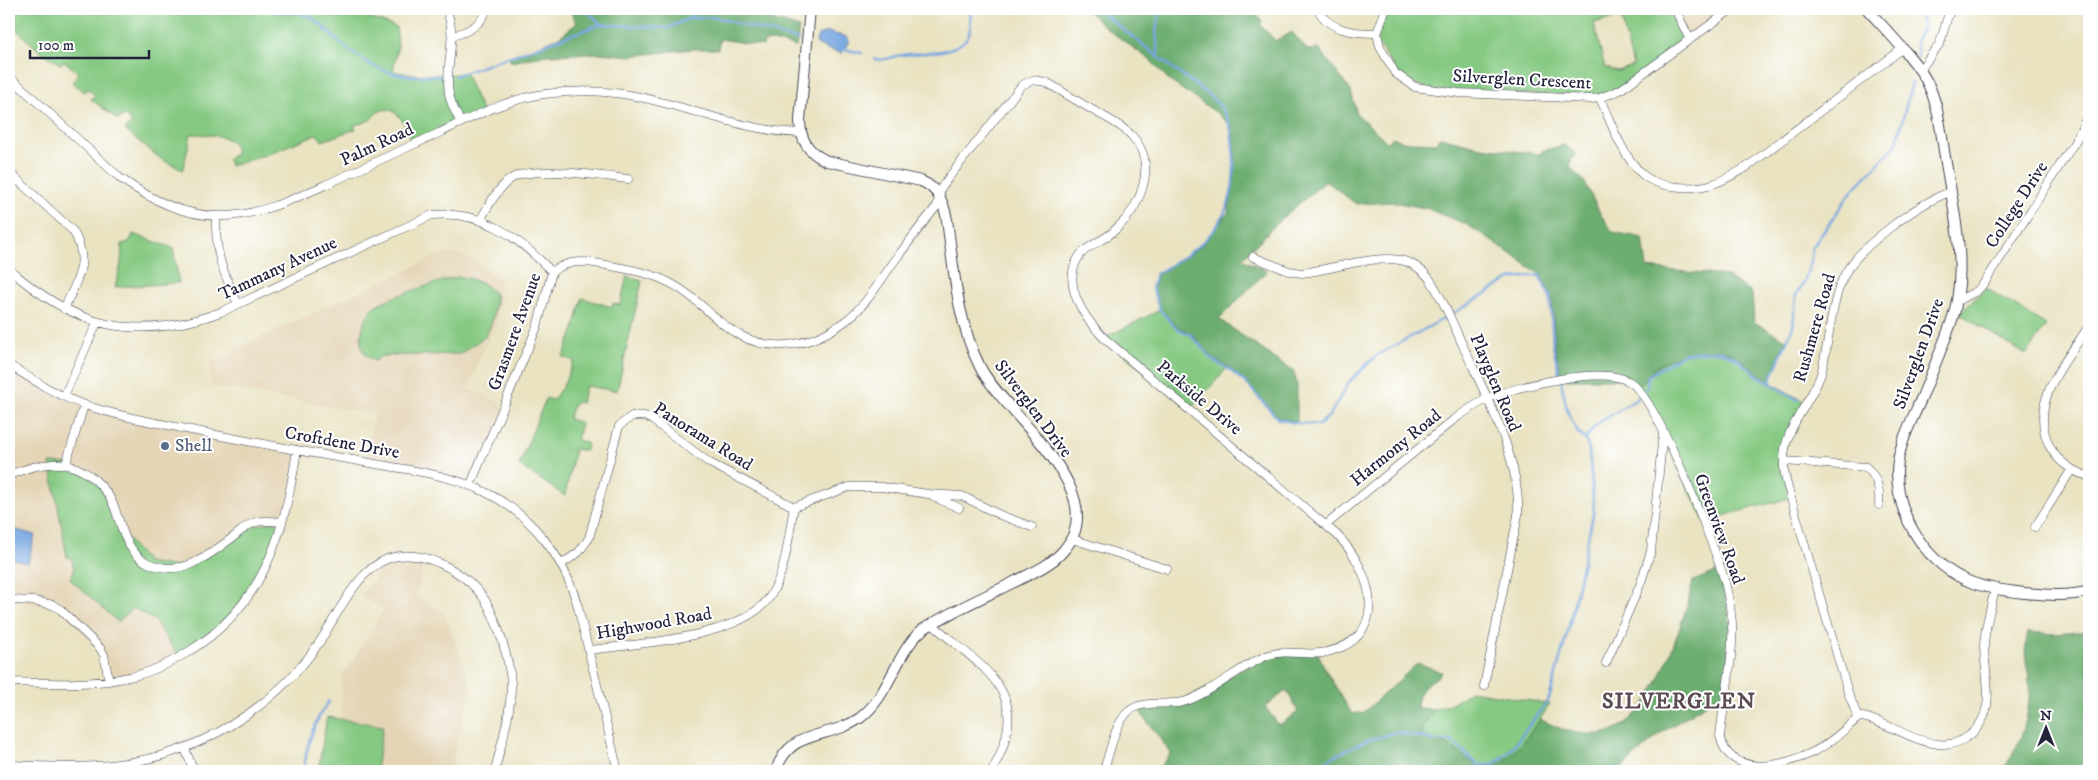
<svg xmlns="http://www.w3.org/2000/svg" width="2098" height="780" font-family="'IM FELL DW Pica',serif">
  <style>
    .built { fill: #e4d5b7 }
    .green { fill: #85c982; stroke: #54765e; fill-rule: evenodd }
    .forest { fill: #6cad70; stroke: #476856; fill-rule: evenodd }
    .water { fill: #76a6e0; stroke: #4c648e }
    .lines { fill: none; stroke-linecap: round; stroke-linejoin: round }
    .stream { stroke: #76a6e0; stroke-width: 2.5 }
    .minor-casing { stroke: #403f4f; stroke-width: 9 }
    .tertiary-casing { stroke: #403f4f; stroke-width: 12 }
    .minor { stroke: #fff; stroke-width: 8 }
    .tertiary { stroke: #fff; stroke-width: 10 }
    .service-dot { fill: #5c6f8a; stroke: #fff; stroke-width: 2 }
    .labels { text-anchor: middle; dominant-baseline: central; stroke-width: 4; stroke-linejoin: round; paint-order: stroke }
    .street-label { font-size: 18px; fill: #22223b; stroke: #fff }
    .service-label { font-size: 18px; fill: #4e5e75; stroke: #fff; text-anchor: start }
    .district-label { font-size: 22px; font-weight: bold; letter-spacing: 1px; fill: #5d4c52; stroke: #fff }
  </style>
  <rect width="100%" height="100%" fill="#fff"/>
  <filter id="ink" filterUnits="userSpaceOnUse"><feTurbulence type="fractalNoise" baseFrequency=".02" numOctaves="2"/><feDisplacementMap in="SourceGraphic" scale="10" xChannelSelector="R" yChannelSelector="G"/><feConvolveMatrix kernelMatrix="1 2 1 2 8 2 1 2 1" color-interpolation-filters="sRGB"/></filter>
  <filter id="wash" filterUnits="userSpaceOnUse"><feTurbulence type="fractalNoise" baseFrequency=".0096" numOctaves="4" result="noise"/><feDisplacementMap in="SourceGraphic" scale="20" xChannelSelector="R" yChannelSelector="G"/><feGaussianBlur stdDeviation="1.12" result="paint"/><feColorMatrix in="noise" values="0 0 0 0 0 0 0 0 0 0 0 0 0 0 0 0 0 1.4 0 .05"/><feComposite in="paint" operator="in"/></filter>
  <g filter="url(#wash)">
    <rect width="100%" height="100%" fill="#e9e3c2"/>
    <path class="built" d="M1675 9H1732L1690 40Z
      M452 253 474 260 500 279 497 322 478 362 469 389 500 402 499 404 504 407 470 486 366 462 374 414 211 386 210 362 236 353 235 349 413 267 440 255Z
      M9 364 85 405 297 450 282 521 184 568 147 562 50 463 67 557 72 559 74 570 154 620 179 658 172 661 109 681 104 656 62 610 9 600Z
      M405 560 424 563 417 596 445 614 472 690 455 745 453 771H317L326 717 341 718 342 677 384 609 361 596 387 563Z
      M614 754 618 771H543Z"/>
    <path class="green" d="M9 9H345L396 27 398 45 393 71C414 76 444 76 465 73L483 113 413 145C406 130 399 101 378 112 374 114 373 118 370 120 365 123 359 124 354 125L356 129 322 141 317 134 268 154 230 166 228 159 235 154C239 133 204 135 191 134L183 170 161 159 125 130 132 122 124 115 118 120 91 99 95 95 88 89 84 92 72 82 79 73 64 61 60 64 45 54 44 55 9 23Z
      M1385 9H1620L1626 14 1645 9H1675L1690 40 1606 97 1434 91 1401 79 1377 42ZM1621 17 1633 66 1618 71 1605 68 1594 23Z
      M133 234 173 248 179 283 115 287 121 264 122 244 130 241Z
      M627 276 642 281 617 391 586 386 581 403 576 402 571 410 569 419 581 423 577 440 587 443 586 451 575 449 565 496 519 465 546 398 553 400 563 386 574 361 563 357 574 329 582 298 612 307 613 303 620 305Z
      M459 277 469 278 485 285 494 293 496 300 492 322 486 336 460 354 381 356 375 361C365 356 360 350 361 337 363 324 365 316 375 306 383 299 446 279 459 277Z
      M1986 288 2046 325 2026 355 1959 313Z
      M1160 310 1178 327 1191 333 1214 359 1228 367 1190 410 1104 338Z
      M1721 350 1738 358 1763 378 1807 403 1784 449 1790 498 1704 521 1639 388C1648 372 1667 357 1685 352 1696 349 1710 351 1721 350Z
      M50 463 67 464 100 484 124 535 147 562 184 568 248 526 282 521 267 564 230 619 179 657 154 620 133 608 118 622 70 579 74 570 72 559 67 557Z
      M1471 691 1550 704C1537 724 1509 771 1482 767 1468 764 1459 750 1446 744 1438 741 1429 739 1421 735V729L1434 709 1452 704Z
      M327 717 383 726 376 771H318Z"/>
    <path class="forest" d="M569 9H738L799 28 796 47 773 41 764 42 763 46 720 39 718 49H691L630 56 600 53 547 55 511 62 509 58 559 37 577 23Z
      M1086 9H1253L1262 22 1260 25 1276 41 1292 32 1307 50 1319 49 1351 91 1357 114 1387 142 1393 137C1409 145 1419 141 1436 143L1440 137 1481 147 1540 154 1542 151 1564 145 1577 154 1571 160 1570 167 1584 181 1601 215 1613 232 1643 238 1647 268 1726 276 1752 293 1754 322 1786 340 1770 381C1753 373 1740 354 1721 350 1717 349 1711 351 1706 351 1677 353 1654 362 1639 388L1627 379H1561L1555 347 1552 297 1540 274 1468 225 1425 208 1393 202 1356 204 1326 181 1281 219 1242 259 1267 271 1219 319 1294 372 1297 384V422L1279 418 1247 384 1231 369 1214 359 1191 333 1178 327 1160 310 1153 288 1157 275 1200 247 1228 213 1232 193 1235 156 1232 127 1217 113 1171 82 1150 60 1106 28Z
      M1721 570 1732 631 1725 692 1661 733 1618 771H1157L1171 753 1136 707 1177 704 1265 657 1318 653 1325 669 1352 714 1364 712 1418 663 1442 672C1440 676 1437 677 1433 680 1422 687 1417 696 1417 708L1434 709 1421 729V735C1429 739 1438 741 1446 744 1457 749 1465 759 1475 764 1501 778 1528 736 1540 719 1614 759 1646 716 1671 651 1680 628 1688 605 1693 581ZM1287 690 1298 712 1279 725 1265 707Z
      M2089 631V771H2001C2023 745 2031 712 2029 678 2029 672 2026 668 2026 662 2024 652 2026 643 2028 632L2055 634Z"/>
    <path class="water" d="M828 32 847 37 849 41 842 53 827 49 817 44 816 41 818 35Z
      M9 528 35 535 28 563 9 558Z"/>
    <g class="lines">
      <path class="stream" d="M266 9C279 14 295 10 308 16 321 22 329 34 340 43 359 58 379 73 404 75 416 77 430 75 442 76
        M585 9 601 24 668 28 690 18 714 17 798 40
        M1098 9C1123 30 1150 50 1175 70 1191 82 1207 91 1220 106 1230 118 1232 133 1233 148 1240 216 1211 243 1156 274L1152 287 1160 310 1177 329 1190 334 1214 361 1230 370 1247 384 1278 419 1296 423 1319 425 1330 415 1349 382 1376 356 1454 313 1510 279 1539 275 1550 297 1553 346 1568 413 1578 433 1585 439 1589 450 1594 510 1569 627 1549 699 1510 751 1493 765H1478L1452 741H1438L1397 732 1362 742 1331 758 1311 771
        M690 18 692 9
        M844 49 862 53
        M1158 54 1156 31 1161 9
        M1918 58 1916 40 1923 28 1921 9
        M875 59C886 62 891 56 902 55 919 52 958 55 968 36 972 29 970 17 970 9
        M455 76 601 24
        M1769 383 1793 327 1796 295 1805 280 1811 261 1812 248 1852 191 1896 145 1912 83
        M1585 439 1597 424 1637 399 1647 388 1648 376 1685 353 1721 351 1736 358 1762 379 1798 400
        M304 771C306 746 314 721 329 701
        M1211 771 1221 769 1230 771"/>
    </g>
  </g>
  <g filter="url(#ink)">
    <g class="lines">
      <defs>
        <path id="minor" d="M446 9C459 39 444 64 449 94 451 105 456 113 461 123
          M1318 9C1328 31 1355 33 1377 33
          M1386 9 1377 33 1380 47 1395 73 1415 87 1459 93 1591 99 1600 98 1620 90 1732 9
          M1675 9 1690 40
          M453 36C469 31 481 25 487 9
          M1920 70 1940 43 1950 9
          M9 76 120 178C148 198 182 215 217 216 255 217 292 200 325 185 363 168 401 150 439 133 473 117 507 99 544 94 574 90 605 90 635 96 690 107 743 131 800 133
          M1600 98C1611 123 1621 153 1640 172 1656 189 1692 190 1713 184 1725 180 1736 173 1747 167L1902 49
          M9 172 73 231C91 262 77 280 64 309
          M216 216C215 256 222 269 238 304
          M481 219C488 206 500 184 514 177 536 166 602 176 628 179
          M1253 257 1289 271 1302 273C1330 270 1381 252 1407 262 1415 265 1423 271 1429 278 1443 298 1453 324 1463 346 1486 396 1521 459 1518 515L1484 686
          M9 269C76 328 135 343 221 312L432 215C483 210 517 236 552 272
          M1957 301 1977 291 1985 282 2076 140 2089 113
          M2089 326C2066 362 2027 402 2050 447 2058 462 2074 473 2089 476
          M9 365C33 380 58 396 85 405 116 416 149 421 181 428 240 440 299 451 359 461 401 469 448 473 487 493 533 516 564 557 578 607L618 771
          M64 396 97 323
          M1784 461 1866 467C1878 478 1880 489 1879 505
          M66 464 84 405
          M9 475C39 463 67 456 94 479 103 487 110 495 114 506 122 527 126 553 148 563 184 579 210 554 236 535 242 530 248 524 256 522 264 520 273 521 282 522
          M470 486 537 327 552 272C568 259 586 261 606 265 626 269 649 272 668 282 691 293 708 313 728 328 766 355 808 348 844 322 865 307 878 284 893 263 907 244 921 225 937 206L941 188 949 177 1022 85 1033 80 1046 82C1063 92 1080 103 1098 113 1110 120 1123 126 1132 136 1159 165 1140 208 1115 230 1105 240 1090 244 1081 254 1059 282 1084 318 1104 338L1337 535C1372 570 1392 637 1327 652 1307 657 1286 648 1266 656 1239 667 1209 695 1183 702 1166 706 1142 699 1128 712 1113 726 1111 753 1103 771
          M934 497 959 508
          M1326 525 1452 421C1463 413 1474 405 1487 399 1515 386 1603 365 1630 382 1657 398 1715 547 1725 582 1728 595 1731 609 1732 623 1734 660 1724 699 1720 736 1729 780 1787 766 1815 751 1831 743 1845 729 1858 718L1863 717C1889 723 1911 741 1938 744 1950 746 1961 742 1970 735 1999 711 1984 676 1984 645 1985 626 1991 607 1995 589
          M2035 527 2072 469
          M1072 539 1167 569
          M562 564 579 552 589 538 619 426 632 416H644L651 419 708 462 794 507 849 487H882L928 494 962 496 1000 515 1032 527
          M9 600 34 601 53 605 61 610 100 648 104 655 109 681
          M932 624C986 671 1035 692 992 771
          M589 650C636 644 745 638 771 595 787 568 788 537 794 507
          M1606 663 1640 585 1651 551 1663 433
          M9 682C49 683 90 686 129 677 151 673 170 663 188 652 265 605 284 534 297 450
          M1858 718 1848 692 1791 498C1787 485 1783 472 1784 459 1784 428 1811 403 1821 374 1829 343 1830 309 1842 280 1854 249 1919 203 1950 192
          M185 749 194 771
          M9 765C45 766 82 769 118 764 197 755 274 709 319 643 337 616 356 571 387 559 421 546 466 572 485 600 497 619 511 664 511 686 511 714 501 744 495 771"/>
        <path id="tertiary" d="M1867 9C1885 29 1919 63 1929 86 1939 108 1941 133 1945 157 1953 209 1970 271 1951 323 1942 348 1932 372 1922 397 1912 420 1897 447 1897 473 1898 520 1928 566 1973 583 1989 589 2008 591 2025 593 2046 595 2068 597 2089 591
          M776 771C789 728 829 740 860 718 890 695 895 654 922 630 951 611 985 597 1016 581 1032 573 1051 565 1063 551 1116 493 1004 414 980 367 957 321 954 270 947 220 944 203 938 188 921 181L827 161C809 153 800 141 800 120L810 9"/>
      </defs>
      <use href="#minor" class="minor-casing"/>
      <use href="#tertiary" class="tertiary-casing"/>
      <use href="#minor" class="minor"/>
      <use href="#tertiary" class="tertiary"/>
    </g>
  </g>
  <circle class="service-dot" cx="165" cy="446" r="5"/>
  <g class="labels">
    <g class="street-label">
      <text transform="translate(1522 80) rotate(3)">Silverglen Crescent</text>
      <text transform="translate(377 145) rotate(-25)">Palm Road</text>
      <text transform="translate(2017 205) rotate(-57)">College Drive</text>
      <text transform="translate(278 269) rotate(-25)">Tammany Avenue</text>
      <text transform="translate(1815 328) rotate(-74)">Rushmere Road</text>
      <text transform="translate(515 332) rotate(-70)">Grasmere Avenue</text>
      <text transform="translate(1919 354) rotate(-70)">Silverglen Drive</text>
      <text transform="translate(1495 383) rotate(67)">Playglen Road</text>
      <text transform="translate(1199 398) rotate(40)">Parkside Drive</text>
      <text transform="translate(1033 409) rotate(53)">Silverglen Drive</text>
      <text transform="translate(703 437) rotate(32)">Panorama Road</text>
      <text transform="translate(342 443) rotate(10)">Croftdene Drive</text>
      <text transform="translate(1396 448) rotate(-39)">Harmony Road</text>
      <text transform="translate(1719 529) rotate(70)">Greenview Road</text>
      <text transform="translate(654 624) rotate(-10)">Highwood Road</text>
    </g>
    <g class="service-label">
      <text x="175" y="446">Shell</text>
    </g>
    <g class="district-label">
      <text x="1679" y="701">SILVERGLEN</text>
    </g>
  </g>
  <rect width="2098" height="780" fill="none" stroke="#fff" stroke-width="30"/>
  <g transform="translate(2046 728)" stroke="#ffffff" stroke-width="4" paint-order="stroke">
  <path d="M0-4L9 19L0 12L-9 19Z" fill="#22223b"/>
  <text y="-8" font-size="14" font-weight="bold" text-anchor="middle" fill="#22223b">N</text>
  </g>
  <path d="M30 50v8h119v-8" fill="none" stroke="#22223b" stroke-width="2.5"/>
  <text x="38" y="50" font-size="15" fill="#22223b" stroke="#ffffff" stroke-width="4" paint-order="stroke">100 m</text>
</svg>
